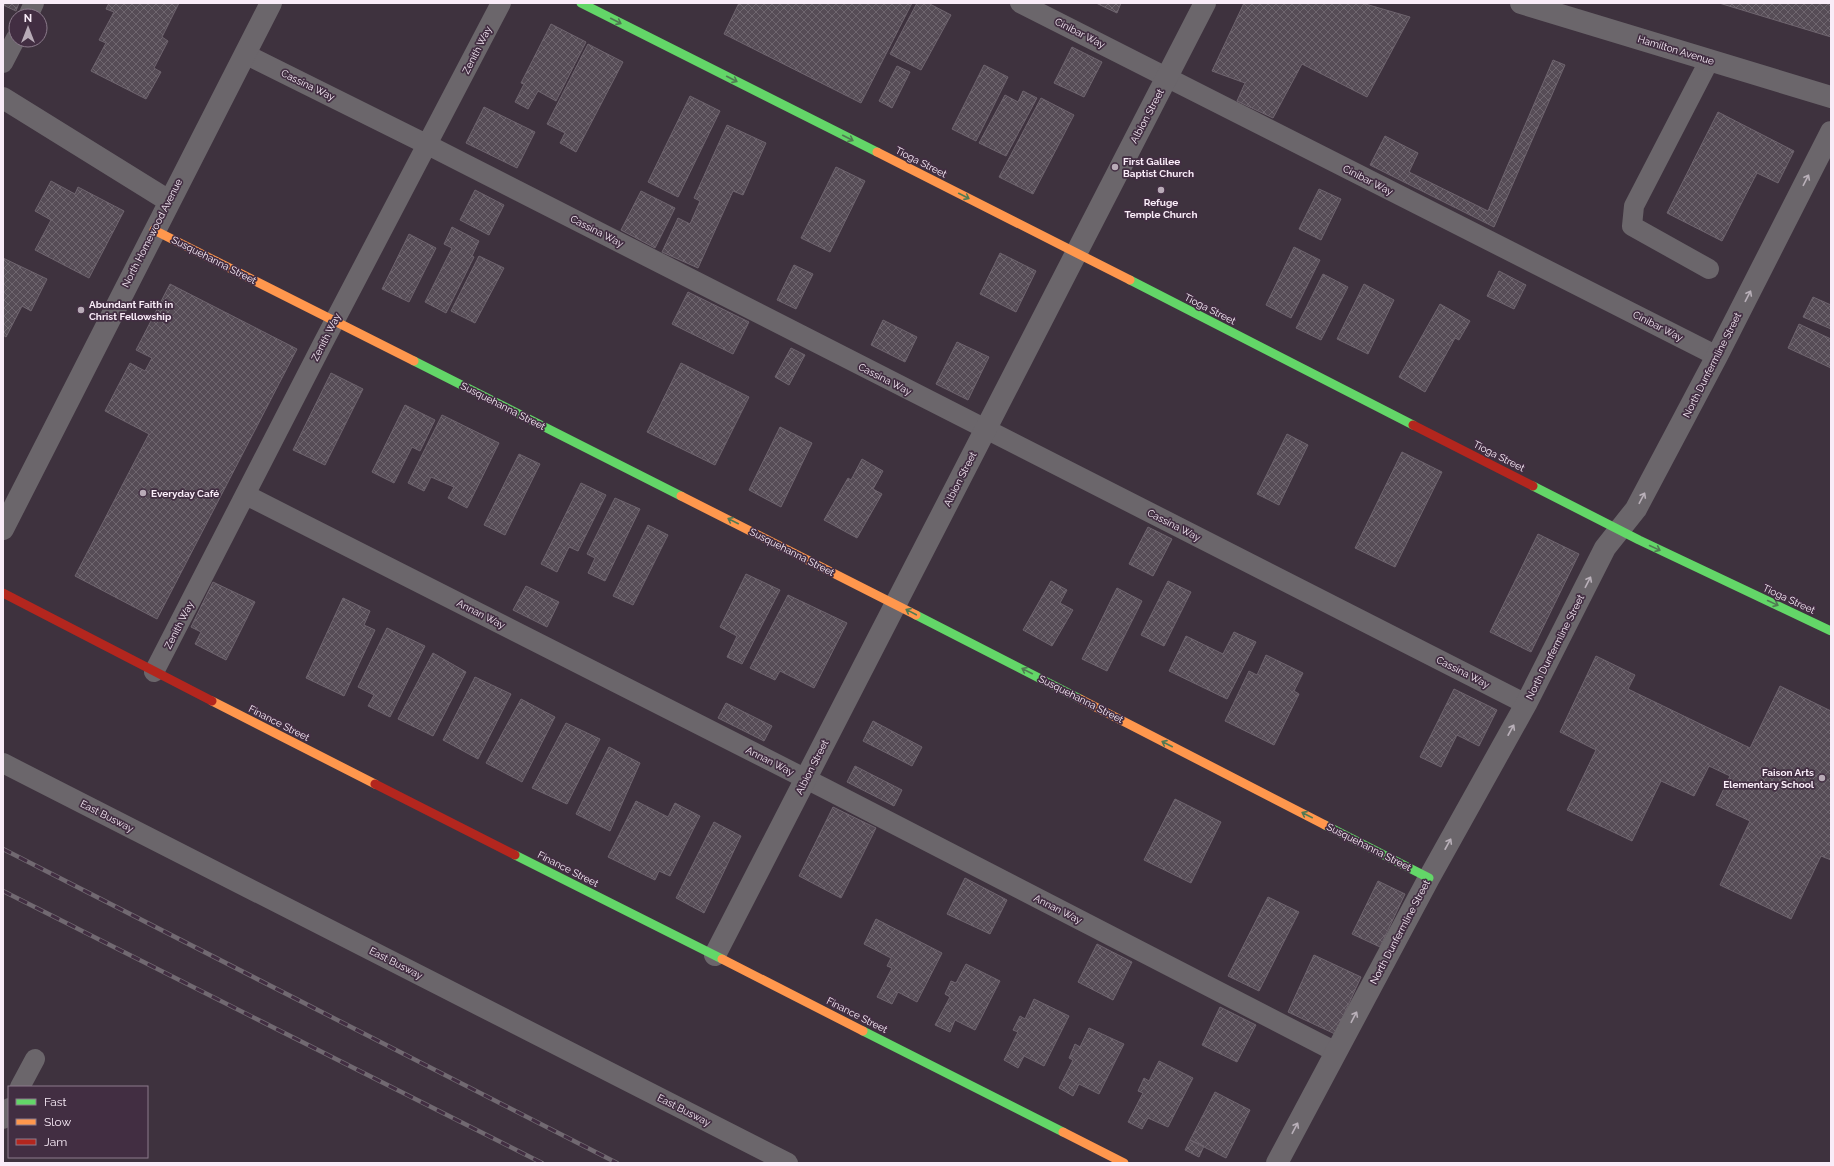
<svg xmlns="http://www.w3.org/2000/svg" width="1834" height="1166" font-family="Raleway,sans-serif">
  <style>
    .building { fill: url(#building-cross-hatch); stroke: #6e646e }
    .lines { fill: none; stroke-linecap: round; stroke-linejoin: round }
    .lane { stroke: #6b666b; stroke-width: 20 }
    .street { stroke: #6b666b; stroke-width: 22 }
    .fast { stroke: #63d668; stroke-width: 9 }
    .slow { stroke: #ff974d; stroke-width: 9 }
    .jam { stroke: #b3261e; stroke-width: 9 }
    .rail-casing { stroke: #716971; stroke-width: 4.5 }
    .rail { stroke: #422e42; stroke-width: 3; stroke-dasharray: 9; stroke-linecap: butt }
    .oneway { stroke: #517a53 }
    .oneway2 { stroke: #b9b0b9 }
    .poi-dot { fill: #b8abb7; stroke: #422e42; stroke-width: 1.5 }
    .labels { text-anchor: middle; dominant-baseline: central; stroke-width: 3.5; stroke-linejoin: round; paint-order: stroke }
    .street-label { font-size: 10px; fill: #f9ecf8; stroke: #422e42 }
    .poi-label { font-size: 10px; font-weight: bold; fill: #f9ecf8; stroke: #422e42; text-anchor: start }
  </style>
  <defs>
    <pattern id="building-cross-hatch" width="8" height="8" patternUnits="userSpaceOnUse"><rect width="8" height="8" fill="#564c56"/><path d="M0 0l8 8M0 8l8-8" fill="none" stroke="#6f666f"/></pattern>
  </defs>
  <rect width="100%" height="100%" fill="#3e323e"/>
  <path class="building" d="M3 3H19L16 11 3 5Z
    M109 3H179L162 37 168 41 154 68 161 72 146 99 91 71 106 43 99 40 114 12 106 9Z
    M739 3H912L861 103 724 34Z
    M917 3H928L951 15 921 70 890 54Z
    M1096 3H1121L1117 13Z
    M1244 3H1362L1410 17 1367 97 1302 64 1273 118 1237 101 1245 83 1212 71Z
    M1719 3H1831V37Z
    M551 24 586 42 556 101 538 91 528 109 515 102 524 84 521 83Z
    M588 44 623 62 576 152 560 143 565 133 547 124Z
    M1072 47 1102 62 1084 97 1054 83Z
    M1553 60 1565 65 1494 227 1370 165 1385 136 1418 153 1409 172 1488 211Z
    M984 65 1008 77 976 141 952 129Z
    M897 66 910 72 892 108 879 101Z
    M1023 91 1037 98 1006 156 979 143 1005 95 1018 102Z
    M690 96 720 111 678 197 648 182Z
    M1041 98 1074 115 1033 194 999 177Z
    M484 107 535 132 517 168 466 143Z
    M1718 112 1794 151 1778 183 1757 173 1722 241 1667 213Z
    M727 125 766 143 743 195 733 191 698 268 662 252 678 218 690 224 700 201 694 198Z
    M836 167 865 181 830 252 801 238Z
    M51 181 75 194 78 187 124 211 89 278 35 250 51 220 35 211Z
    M1319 189 1341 199 1321 240 1299 229Z
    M475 190 504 205 489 235 460 220Z
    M641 191 675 208 655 248 621 230Z
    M452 227 479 241 472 256 474 257 446 313 425 302 452 248 444 244Z
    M409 234 436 248 409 302 382 289Z
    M1294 247 1320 260 1291 318 1266 305Z
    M1000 253 1036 271 1016 312 980 294Z
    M479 256 504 268 475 323 451 311Z
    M3 258 47 279 31 311 22 306 6 337 3 335Z
    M794 265 813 274 796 309 777 300Z
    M1499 271 1526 285 1514 309 1487 296Z
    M1323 274 1348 287 1321 340 1296 328Z
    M170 284 297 349 157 619 75 576 149 434 105 411 130 363 145 371 152 358 136 350Z
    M1364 284 1394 300 1368 354 1337 339Z
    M688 292 749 322 733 354 672 324Z
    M1813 297 1831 305V329L1803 317Z
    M1440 304 1470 321 1459 340 1455 338 1425 392 1399 377Z
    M883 320 917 337 905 362 871 345Z
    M1799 324 1831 339V368L1788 348Z
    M957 342 989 357 968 400 936 384Z
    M791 348 805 355 789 385 775 377Z
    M681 363 749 397 715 465 647 432Z
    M331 373 363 389 325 465 293 450Z
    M405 405 435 420 420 451 412 447 394 483 372 472Z
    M442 415 499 443 467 508 448 498 454 487 431 477 424 491 408 483Z
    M780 427 812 443 781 507 749 490Z
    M1287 434 1308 445 1279 505 1257 494Z
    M1402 452 1442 472 1395 567 1355 548Z
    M519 454 540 464 505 535 484 525Z
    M862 459 883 471 873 489 882 494 857 538 824 520 848 478 851 480Z
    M581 483 606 495 578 551 569 547 557 572 541 564Z
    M615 498 640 509 605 581 588 573 595 558 587 554Z
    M648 525 668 535 633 605 613 596Z
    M1148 527 1172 539 1153 576 1129 564Z
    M1538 534 1579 554 1531 652 1490 632Z
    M746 574 780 590 742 664 727 657 737 636 720 627Z
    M1051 581 1067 590 1060 603 1073 610 1052 646 1023 630Z
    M1168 581 1191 592 1164 646 1141 635Z
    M213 582 255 602 226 660 195 644 201 632 191 627Z
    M526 586 559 602 547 627 513 610Z
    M1117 588 1142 601 1107 671 1082 659Z
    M788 595 847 623 814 688 780 671 775 680 750 668Z
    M343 598 370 611 364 625 375 630 344 696 306 678Z
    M387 628 425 646 390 717 368 706 374 695 358 687Z
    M1234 632 1256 642 1227 699 1169 671 1186 636 1223 654Z
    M433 653 466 672 433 736 398 719Z
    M1266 655 1303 673 1294 691 1299 694 1274 745 1225 721 1249 671 1257 675Z
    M1596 656 1635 675 1628 689 1750 748 1780 686 1831 711V860L1821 856 1791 919 1720 885 1750 821 1716 805 1730 776 1709 766 1694 796 1661 781 1632 841 1567 810 1596 750 1560 732Z
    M475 677 511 694 478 759 443 740Z
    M1454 689 1497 710 1479 746 1457 735 1441 767 1420 757Z
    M521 699 555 717 522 782 486 763Z
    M726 703 772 726 764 741 718 718Z
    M873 721 922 747 912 766 863 741Z
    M566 723 600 739 567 804 532 788Z
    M609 747 640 763 610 831 576 814Z
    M855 766 902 790 894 806 847 782Z
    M1175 799 1221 822 1191 883 1144 860Z
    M636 801 668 817 675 803 700 816 670 876 659 871 655 880 608 857Z
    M833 807 876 828 841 898 799 876Z
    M714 822 741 836 704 913 676 898Z
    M965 878 1007 900 990 934 947 914Z
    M1378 881 1405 894 1380 947 1352 934Z
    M1268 897 1299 912 1259 991 1228 976Z
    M876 919 942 953 917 1002 898 992 892 1004 877 997 892 968 887 966 891 958 864 944Z
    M1097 944 1132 962 1113 1000 1078 982Z
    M1314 955 1361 977 1335 1034 1288 1012Z
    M966 964 1000 981 975 1030 955 1020 950 1032 935 1025 950 997 945 994 951 981 956 983Z
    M1034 999 1069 1016 1044 1066 1024 1056 1018 1068 1004 1060 1018 1032 1013 1030 1020 1016 1025 1019Z
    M1220 1007 1256 1025 1237 1062 1202 1045Z
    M1089 1028 1124 1044 1099 1094 1079 1084 1073 1096 1059 1088 1073 1060 1069 1058 1075 1044 1080 1047Z
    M1159 1061 1193 1078 1168 1127 1148 1118 1142 1129 1128 1122 1143 1093 1138 1091 1144 1078 1149 1081Z
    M1215 1092 1250 1110 1226 1158 1190 1140Z
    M1190 1140 1204 1146 1199 1157 1185 1150Z"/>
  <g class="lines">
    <path class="lane" d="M1020 3 1717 356
      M28 16 34 3
      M245 54 428 145 1526 704
      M3 63 16 38
      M1709 269 1632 226 1634 206 1709 61
      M246 495 824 788 1336 1052
      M154 672 322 345 501 3
      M3 763 788 1163
      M20 1087 35 1059
      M3 1119 9 1108"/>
    <path class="street" d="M1521 3 1831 97
      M3 98 169 201
      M3 529 271 3
      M715 955 1205 3
      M1277 1163 1429 878 1526 704 1605 548 1636 509 1717 356 1831 132"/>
    <path class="fast" d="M581 3 877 152
      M1130 280 1413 425
      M414 361 681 496
      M1533 486 1639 540 1831 631
      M916 615 1080 699
      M1325 825 1429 878
      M515 855 722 959
      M863 1031 1063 1132"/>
    <path class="slow" d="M877 152 1130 280
      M154 230 414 361
      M681 496 916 615
      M1080 699 1325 825
      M212 701 375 784
      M722 959 863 1031
      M1063 1132 1124 1163"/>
    <path class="jam" d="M1413 425 1533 486
      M3 593 212 701
      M375 784 515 855"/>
    <defs>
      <path id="rail" d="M3 849 617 1163
        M3 891 542 1163"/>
    </defs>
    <use href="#rail" class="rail-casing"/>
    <use href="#rail" class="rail"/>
  </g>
  <defs><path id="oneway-shaft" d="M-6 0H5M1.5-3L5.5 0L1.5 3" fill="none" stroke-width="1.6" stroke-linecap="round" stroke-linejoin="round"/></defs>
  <g class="oneway">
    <use href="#oneway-shaft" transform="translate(616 21) rotate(27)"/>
    <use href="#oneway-shaft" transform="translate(732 79) rotate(27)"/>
    <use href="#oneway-shaft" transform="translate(848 138) rotate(27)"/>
    <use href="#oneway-shaft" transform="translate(964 196) rotate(27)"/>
    <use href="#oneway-shaft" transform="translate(733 521) rotate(-153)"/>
    <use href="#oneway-shaft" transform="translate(1655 548) rotate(25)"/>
    <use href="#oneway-shaft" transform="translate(1773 603) rotate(25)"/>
    <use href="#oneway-shaft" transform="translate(911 612) rotate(-152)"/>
    <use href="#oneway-shaft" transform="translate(1027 671) rotate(-153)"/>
    <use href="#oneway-shaft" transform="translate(1167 744) rotate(-153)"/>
    <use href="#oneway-shaft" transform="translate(1307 815) rotate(-153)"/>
  </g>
  <g class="oneway2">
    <use href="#oneway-shaft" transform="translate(1806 180) rotate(-63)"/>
    <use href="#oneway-shaft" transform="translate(1748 296) rotate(-63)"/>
    <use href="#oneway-shaft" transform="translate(1642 498) rotate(-62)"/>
    <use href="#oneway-shaft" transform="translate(1588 582) rotate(-63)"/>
    <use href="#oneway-shaft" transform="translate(1511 730) rotate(-61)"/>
    <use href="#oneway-shaft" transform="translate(1448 844) rotate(-61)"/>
    <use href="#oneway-shaft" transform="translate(1354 1017) rotate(-62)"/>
    <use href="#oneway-shaft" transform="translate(1295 1128) rotate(-62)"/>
  </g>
  <g class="poi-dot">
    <circle cx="1115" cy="167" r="4"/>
    <circle cx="1161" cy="190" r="4"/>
    <circle cx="81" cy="310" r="4"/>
    <circle cx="143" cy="493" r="4"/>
    <circle cx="1822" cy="778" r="4"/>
  </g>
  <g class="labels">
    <g class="street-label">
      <text transform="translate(1080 33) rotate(27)">Cinibar Way</text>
      <text transform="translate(477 50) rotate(-63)">Zenith Way</text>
      <text transform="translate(1676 50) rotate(17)">Hamilton Avenue</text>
      <text transform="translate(308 85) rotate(26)">Cassina Way</text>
      <text transform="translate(1147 116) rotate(-62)">Albion Street</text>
      <text transform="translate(921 162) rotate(27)">Tioga Street</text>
      <text transform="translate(1368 180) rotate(27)">Cinibar Way</text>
      <text transform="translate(597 231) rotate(27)">Cassina Way</text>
      <text transform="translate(152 233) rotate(-63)">North Homewood Avenue</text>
      <text transform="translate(214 260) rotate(27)">Susquehanna Street</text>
      <text transform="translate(1210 309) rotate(27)">Tioga Street</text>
      <text transform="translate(1658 326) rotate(27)">Cinibar Way</text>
      <text transform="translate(326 337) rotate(-63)">Zenith Way</text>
      <text transform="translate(1712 365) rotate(-63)">North Dunfermline Street</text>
      <text transform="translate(885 379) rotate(27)">Cassina Way</text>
      <text transform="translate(503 406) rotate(27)">Susquehanna Street</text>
      <text transform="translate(1499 456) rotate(27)">Tioga Street</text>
      <text transform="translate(960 479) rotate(-63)">Albion Street</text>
      <text transform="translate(1174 525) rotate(27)">Cassina Way</text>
      <text transform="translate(792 552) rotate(27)">Susquehanna Street</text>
      <text transform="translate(1789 599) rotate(25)">Tioga Street</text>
      <text transform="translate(481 614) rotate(27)">Annan Way</text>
      <text transform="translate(179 625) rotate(-63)">Zenith Way</text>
      <text transform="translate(1555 647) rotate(-63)">North Dunfermline Street</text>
      <text transform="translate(1463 672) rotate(27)">Cassina Way</text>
      <text transform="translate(1081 699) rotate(27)">Susquehanna Street</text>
      <text transform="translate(279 723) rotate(27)">Finance Street</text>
      <text transform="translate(770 761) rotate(27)">Annan Way</text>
      <text transform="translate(812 767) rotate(-63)">Albion Street</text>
      <text transform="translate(107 816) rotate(27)">East Busway</text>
      <text transform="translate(1369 847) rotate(27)">Susquehanna Street</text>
      <text transform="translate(568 869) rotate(27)">Finance Street</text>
      <text transform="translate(1058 909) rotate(27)">Annan Way</text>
      <text transform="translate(1400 932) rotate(-62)">North Dunfermline Street</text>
      <text transform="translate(396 963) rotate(27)">East Busway</text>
      <text transform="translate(857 1015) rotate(27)">Finance Street</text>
      <text transform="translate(684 1110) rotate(27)">East Busway</text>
    </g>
    <g class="poi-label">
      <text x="1123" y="161">First Galilee<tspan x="1123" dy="12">Baptist Church</tspan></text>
      <text x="1161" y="202" text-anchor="middle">Refuge<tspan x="1161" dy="12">Temple Church</tspan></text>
      <text x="89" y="304">Abundant Faith in<tspan x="89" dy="12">Christ Fellowship</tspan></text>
      <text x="151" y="493">Everyday Café</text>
      <text x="1814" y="772" text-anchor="end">Faison Arts<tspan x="1814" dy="12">Elementary School</tspan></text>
    </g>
  </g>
  <rect width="1834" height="1166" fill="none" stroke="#f9ecf8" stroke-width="8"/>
  <rect x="8" y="1086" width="140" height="72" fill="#422e42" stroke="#8b7a8b"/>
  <rect x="16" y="1099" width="20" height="6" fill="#63d668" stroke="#8b7a8b"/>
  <text x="44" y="1106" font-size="12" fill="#f9ecf8">Fast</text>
  <rect x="16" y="1119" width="20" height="6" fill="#ff974d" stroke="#8b7a8b"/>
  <text x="44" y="1126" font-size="12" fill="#f9ecf8">Slow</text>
  <rect x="16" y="1139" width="20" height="6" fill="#b3261e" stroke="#8b7a8b"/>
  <text x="44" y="1146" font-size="12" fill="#f9ecf8">Jam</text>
  <g transform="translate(28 28)"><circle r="19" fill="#422e42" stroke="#8b7a8b"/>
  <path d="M0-3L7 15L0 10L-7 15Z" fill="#b8abb7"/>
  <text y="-6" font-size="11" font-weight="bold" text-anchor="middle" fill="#f9ecf8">N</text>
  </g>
</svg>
